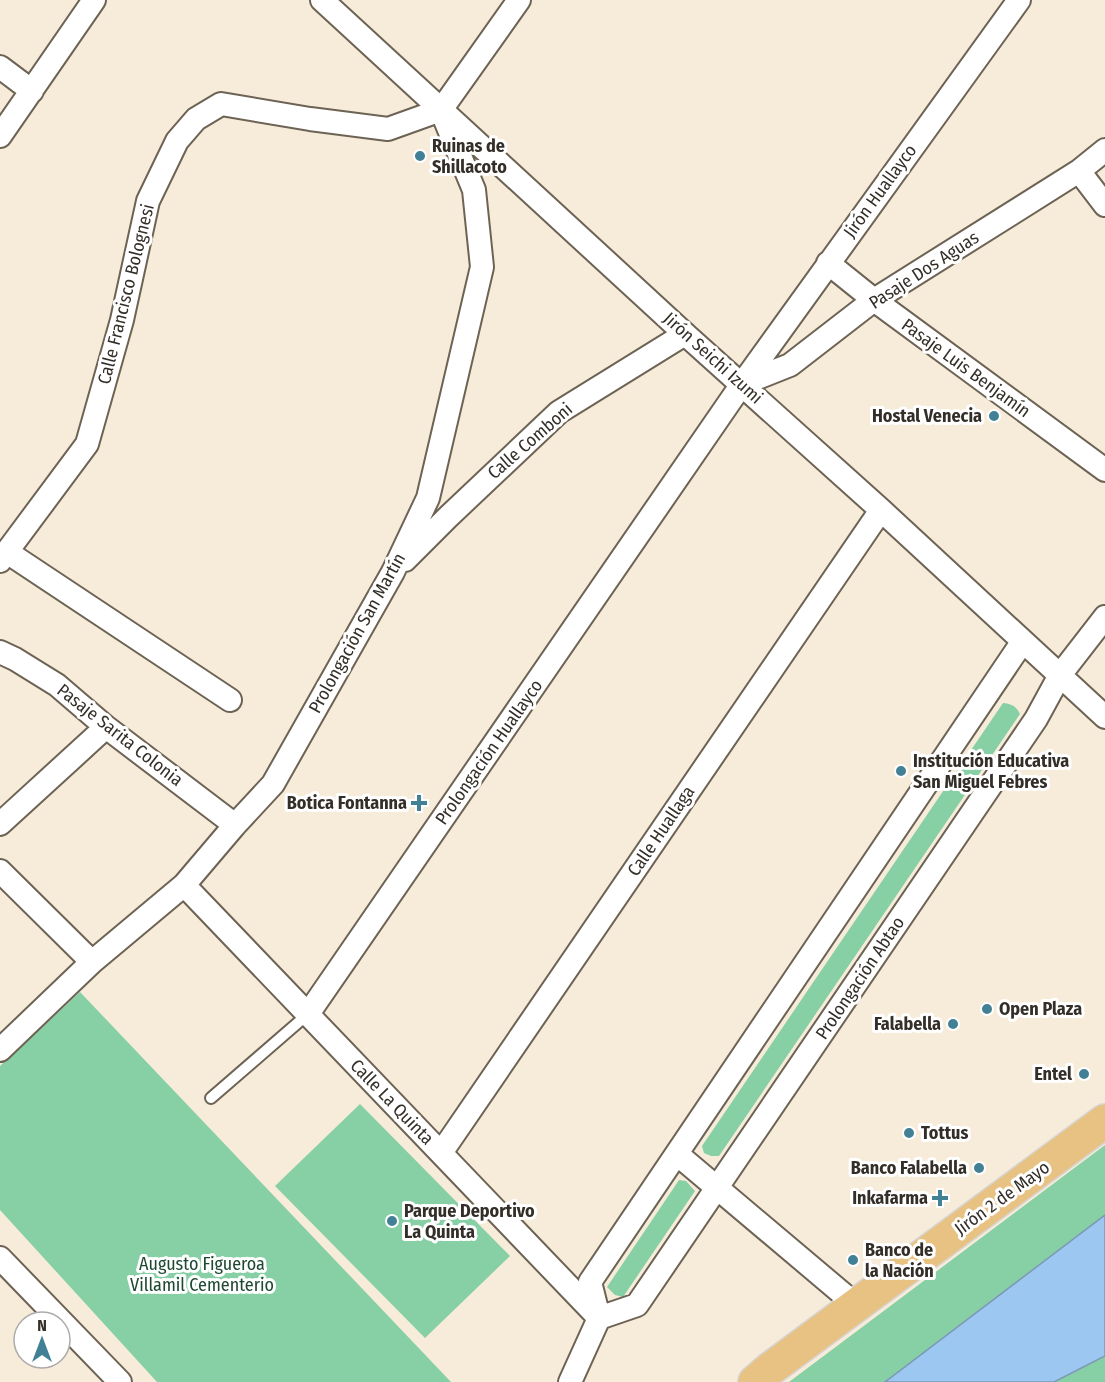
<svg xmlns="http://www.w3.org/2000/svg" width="1105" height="1382" font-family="'Fira Sans Condensed',sans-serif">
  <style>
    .green { fill: #87cfa5 }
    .water { fill: #9bc7f1; stroke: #7c99b5; stroke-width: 1.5 }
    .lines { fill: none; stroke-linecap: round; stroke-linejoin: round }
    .lane-casing { stroke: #6d6354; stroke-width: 14 }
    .street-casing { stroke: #6d6354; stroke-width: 26 }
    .primary-casing { stroke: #d6d5d4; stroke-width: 36 }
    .lane { stroke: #fff; stroke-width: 10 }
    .street { stroke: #fff; stroke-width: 22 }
    .primary { stroke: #e8c282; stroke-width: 33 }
    .poi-dot { fill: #428096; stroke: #fff; stroke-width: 2 }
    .labels { text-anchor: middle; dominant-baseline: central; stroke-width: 6; stroke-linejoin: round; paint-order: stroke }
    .poi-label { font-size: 18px; font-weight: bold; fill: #332e28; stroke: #fff; text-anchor: start }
    .street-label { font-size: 18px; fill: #332e28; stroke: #fff }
    .park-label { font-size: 18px; fill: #1d4831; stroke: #fff }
  </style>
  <rect width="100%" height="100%" fill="#f7ecda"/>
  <path class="green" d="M1003 703C1012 704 1016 706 1020 714L719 1156H711L704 1153 702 1146Z
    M80 992 451 1382H157L0 1210V1066Z
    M360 1104 510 1256 425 1338 275 1186Z
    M1105 1145V1215L885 1382H789Z
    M679 1180 686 1181 695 1191 623 1297 615 1295 607 1287Z
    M1105 1356V1382H1054Z"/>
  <path class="water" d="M1105 1215V1356L1054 1382H885Z"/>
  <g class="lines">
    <defs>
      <path id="lane" d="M211 1098 308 1014"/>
      <path id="street" d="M322 0 685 334 881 510 1105 717
        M0 67 32 91
        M441 110 519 0
        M0 136 94 0
        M1079 171 1105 205
        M828 263 874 300 1105 470
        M742 384 790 365 874 300 1079 171 1105 150
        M7 552 230 700
        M405 560 448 517 559 412 685 334
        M0 561 87 444 122 320 148 201 177 141 196 119 221 104 310 119 388 129 441 110
        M0 652 15 659 57 685 106 727 235 825
        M0 824 106 727
        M0 871 92 962
        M184 885 598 1317
        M308 1014 742 384 1019 0
        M0 1050 92 962 184 885 235 825 273 784 393 572 428 498 482 267 474 190 441 110
        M441 1153 881 510
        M677 1154 856 1305
        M0 1258 120 1382
        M599 1318 637 1305 1036 719 1060 675 1105 617
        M570 1382 599 1318 590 1282 1023 641"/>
      <path id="primary" d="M755 1382 770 1369 1105 1121"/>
    </defs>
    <use href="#lane" class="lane-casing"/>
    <use href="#street" class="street-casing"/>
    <use href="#primary" class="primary-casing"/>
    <use href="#lane" class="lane"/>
    <use href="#street" class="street"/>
    <use href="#primary" class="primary"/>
  </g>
  <g class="poi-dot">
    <circle cx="420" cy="156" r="6"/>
    <circle cx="994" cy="416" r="6"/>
    <circle cx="901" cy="771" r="6"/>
    <path d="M416 794h6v6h6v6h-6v6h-6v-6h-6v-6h6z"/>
    <circle cx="987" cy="1009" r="6"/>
    <circle cx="953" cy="1024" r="6"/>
    <circle cx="1084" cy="1074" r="6"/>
    <circle cx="909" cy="1133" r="6"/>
    <circle cx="979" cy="1168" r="6"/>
    <path d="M937 1189h6v6h6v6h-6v6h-6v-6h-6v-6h6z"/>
    <circle cx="392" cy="1221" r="6"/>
    <circle cx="853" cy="1260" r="6"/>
  </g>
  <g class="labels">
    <g class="poi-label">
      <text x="432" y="146">Ruinas de<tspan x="432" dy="21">Shillacoto</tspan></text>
      <text x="982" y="416" text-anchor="end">Hostal Venecia</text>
      <text x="913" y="761">Institución Educativa<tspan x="913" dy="21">San Miguel Febres</tspan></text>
      <text x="407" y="803" text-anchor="end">Botica Fontanna</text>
      <text x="999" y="1009">Open Plaza</text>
      <text x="941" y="1024" text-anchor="end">Falabella</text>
      <text x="1072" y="1074" text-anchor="end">Entel</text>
      <text x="921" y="1133">Tottus</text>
      <text x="967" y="1168" text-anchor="end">Banco Falabella</text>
      <text x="928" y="1198" text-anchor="end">Inkafarma</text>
      <text x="404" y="1211">Parque Deportivo<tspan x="404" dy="21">La Quinta</tspan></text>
      <text x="865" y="1250">Banco de<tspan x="865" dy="21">la Nación</tspan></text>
    </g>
    <g class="street-label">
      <text transform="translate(880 191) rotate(-54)">Jirón Huallayco</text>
      <text transform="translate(924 270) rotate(-33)">Pasaje Dos Aguas</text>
      <text transform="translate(126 294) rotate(-76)">Calle Francisco Bolognesi</text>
      <text transform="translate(713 358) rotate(42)">Jirón Seichi Izumi</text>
      <text transform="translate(966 368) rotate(36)">Pasaje Luis Benjamín</text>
      <text transform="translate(530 441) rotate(-41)">Calle Comboni</text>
      <text transform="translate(357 633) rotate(-61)">Prolongación San Martín</text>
      <text transform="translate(120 735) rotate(38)">Pasaje Sarita Colonia</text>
      <text transform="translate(489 752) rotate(-55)">Prolongación Huallayco</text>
      <text transform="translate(661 831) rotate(-56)">Calle Huallaga</text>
      <text transform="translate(860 978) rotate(-56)">Prolongación Abtao</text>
      <text transform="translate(392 1102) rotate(46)">Calle La Quinta</text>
      <text transform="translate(1002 1198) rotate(-36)">Jirón 2 de Mayo</text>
    </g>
    <g class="park-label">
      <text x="202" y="1264">Augusto Figueroa<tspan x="202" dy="21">Villamil Cementerio</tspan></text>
    </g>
  </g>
  <g transform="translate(42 1340)"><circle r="28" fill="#ffffff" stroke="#adaba9" stroke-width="1.5"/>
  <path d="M0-4.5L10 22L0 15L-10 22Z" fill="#428096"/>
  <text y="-9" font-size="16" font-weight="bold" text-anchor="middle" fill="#332e28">N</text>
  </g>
</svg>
